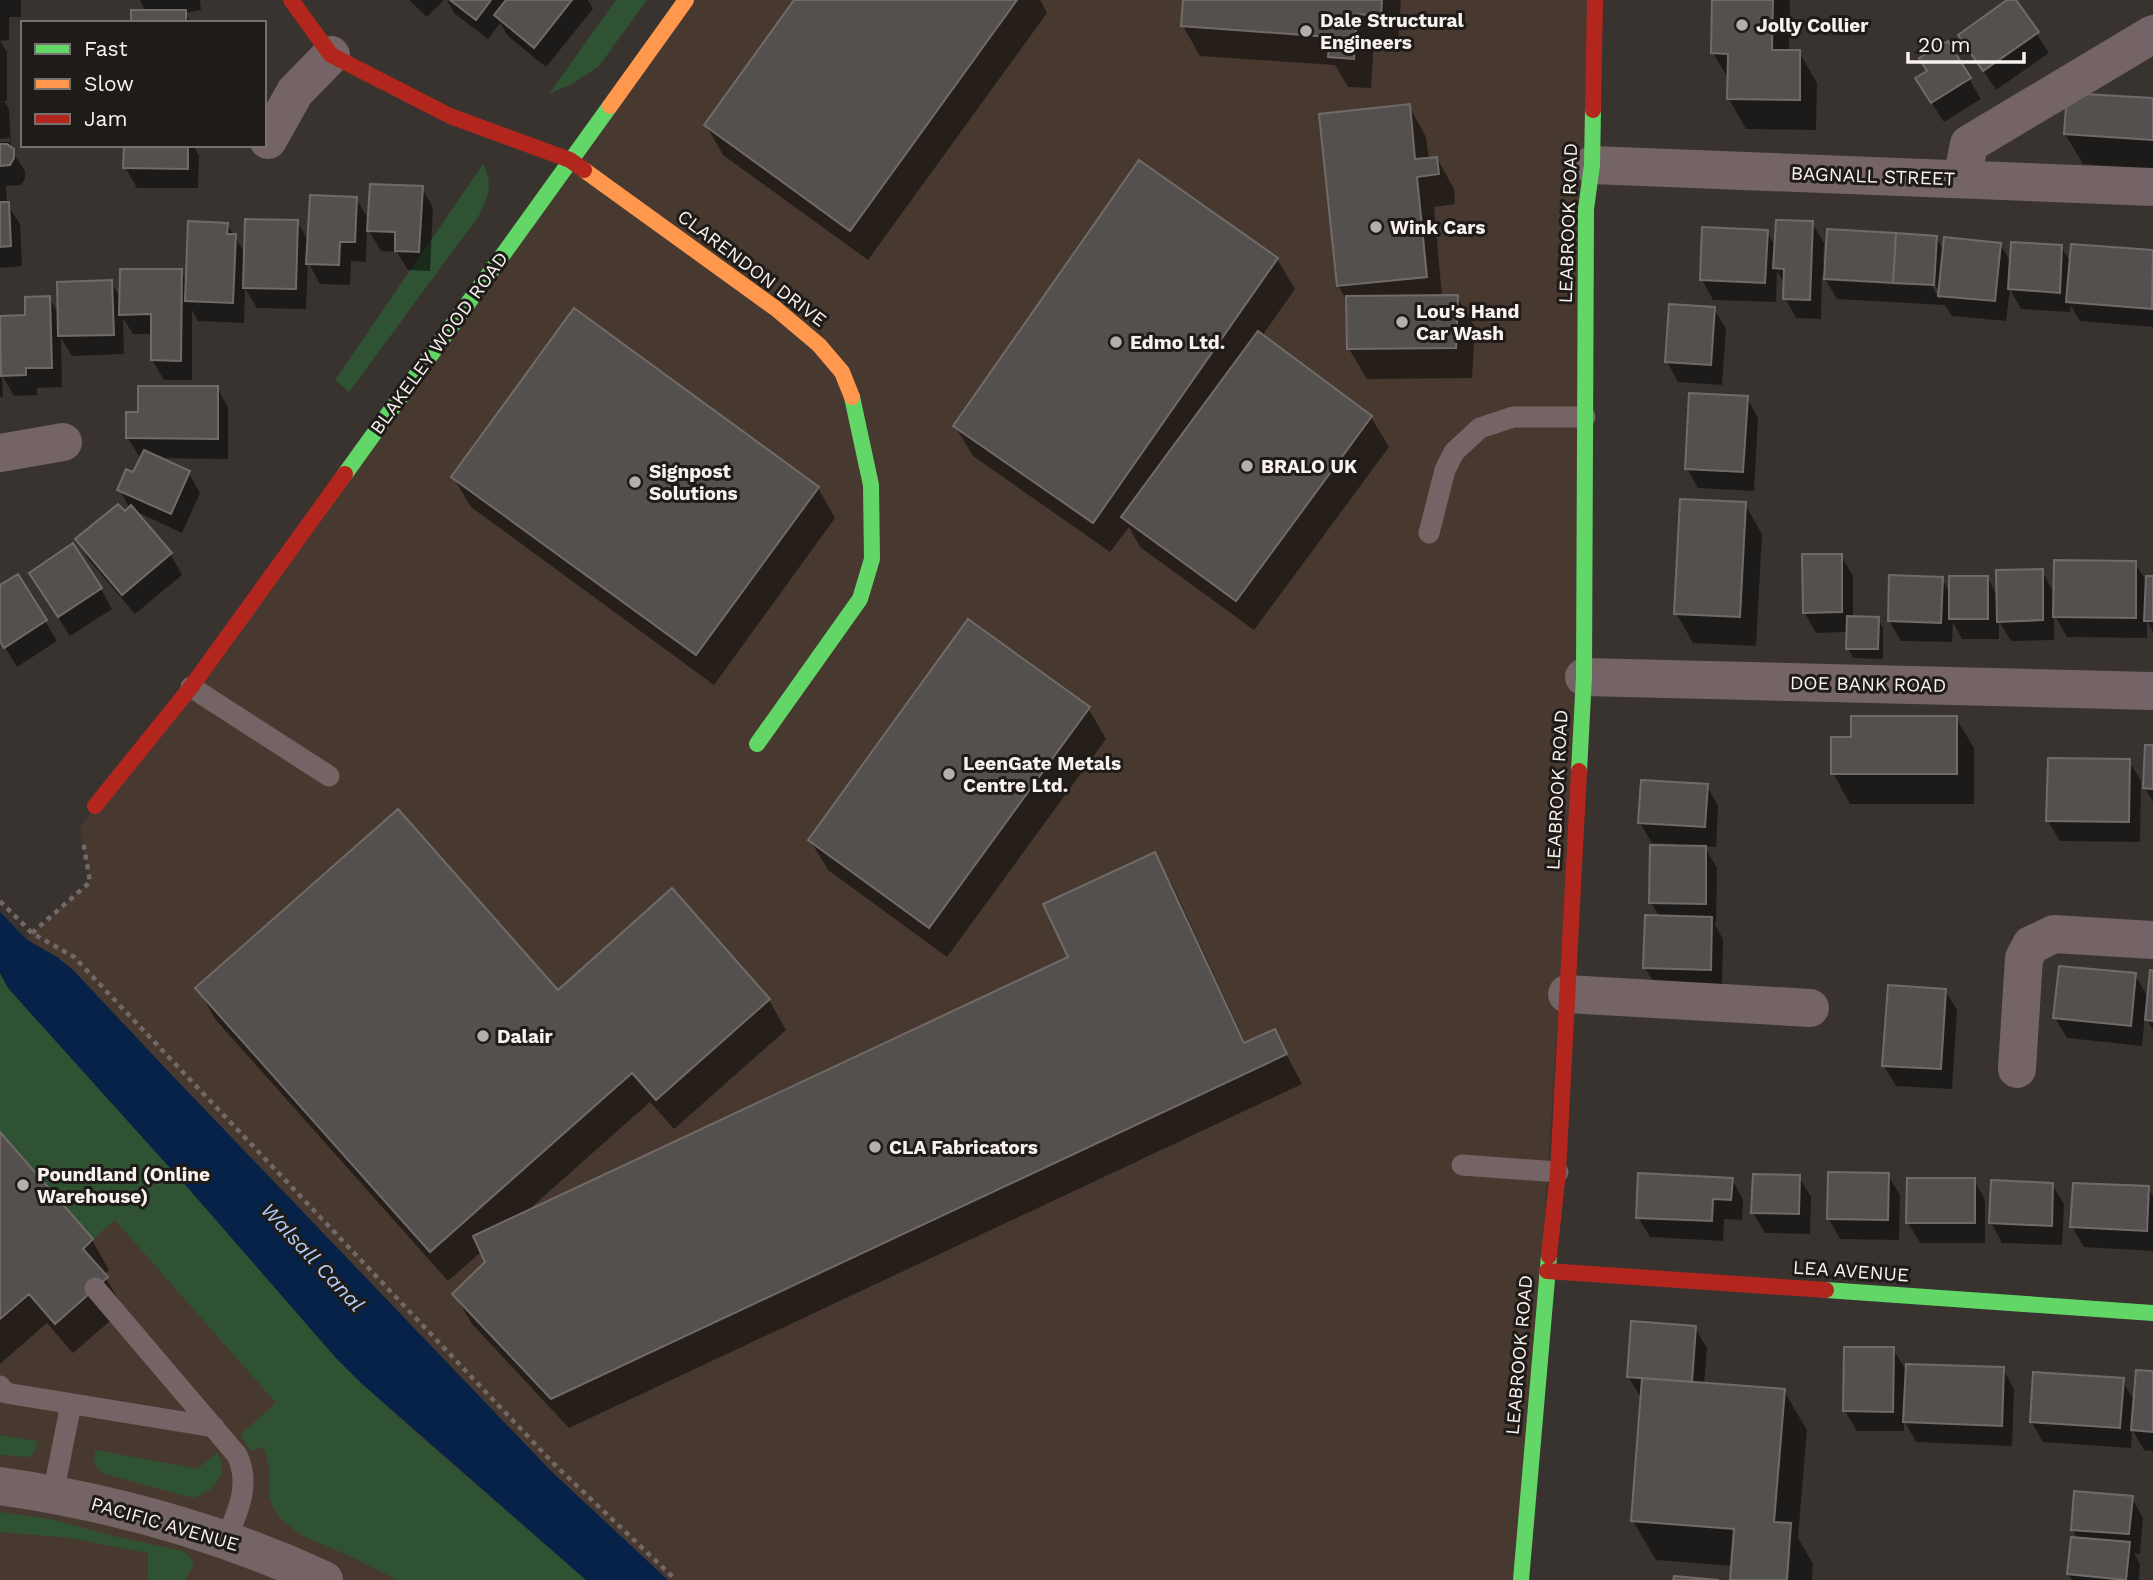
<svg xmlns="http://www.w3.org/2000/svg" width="2153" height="1580" font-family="'Work Sans',sans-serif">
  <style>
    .built { fill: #483930 }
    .green { fill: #2f5232 }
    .water { fill: #062248 }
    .shadow { fill: #0007; fill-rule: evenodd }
    .building { fill: #54504d; stroke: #706b68; stroke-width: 2 }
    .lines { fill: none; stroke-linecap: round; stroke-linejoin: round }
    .path { stroke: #736866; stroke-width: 4.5; stroke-dasharray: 5 5; stroke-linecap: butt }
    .lane { stroke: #746465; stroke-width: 21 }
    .street { stroke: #746465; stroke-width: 38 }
    .fast { stroke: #63d668; stroke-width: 16 }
    .slow { stroke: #ff974d; stroke-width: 16 }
    .jam { stroke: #b3261e; stroke-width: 16 }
    .poi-dot { fill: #b5afab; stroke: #1f1b18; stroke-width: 2.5 }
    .labels { text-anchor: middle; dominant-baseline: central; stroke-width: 6; stroke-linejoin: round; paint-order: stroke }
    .poi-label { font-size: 19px; font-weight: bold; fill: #f9f2ee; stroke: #1f1b18; text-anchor: start }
    .street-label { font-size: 19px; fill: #f9f2ee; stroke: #1f1b18 }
    .water-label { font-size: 21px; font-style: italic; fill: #afcefa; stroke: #1f1b18 }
  </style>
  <rect width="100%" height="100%" fill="#38332f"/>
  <path class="built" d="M686 0H1595L1585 596 1521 1580H0V920L20 945 90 882 80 828 95 806Z"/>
  <path class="green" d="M616 0H647L599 66 572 84 549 94Z
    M483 164C494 185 488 198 478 217L349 392 335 380Z
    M0 973 8 988 188 1188 336 1358 396 1415 586 1580H397L352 1557 301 1535 283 1521 274 1510 270 1498 269 1465 263 1447 250 1451 241 1434 276 1403 115 1220 93 1239 0 1132Z
    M0 1435 38 1441 32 1457 0 1455Z
    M96 1450 197 1469 217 1453C230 1474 214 1492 193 1498L105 1474C94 1466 92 1463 96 1450Z
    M0 1512 50 1519 113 1536 183 1551 191 1558 194 1564 185 1580H148V1553L70 1538 0 1532Z"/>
  <path class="water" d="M0 912 26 939 57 957 73 970 168 1071 551 1471 668 1580H586L361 1383 336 1358 188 1188 8 988 0 973Z"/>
  <path class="shadow" d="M0 0H21V17H9V40L0 41 7 52V101H4L9 109 11 149 25 171V179L21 185 6 186 7 204 20 224 22 266 0 268V142H10V138L0 139Z
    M140 0H200L201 10 185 13 191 23H133L146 12Z
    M409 0H444L427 17Z
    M447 0H588L593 9 546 67 508 36 500 23 488 39 454 13Z
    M797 0H1040L1047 13 868 260 723 155 706 125Z
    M1185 0H1401L1398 45 1374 43 1371 88 1348 87 1335 65 1200 56 1183 26Z
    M1714 0H1790L1789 52H1799L1817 83 1816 130 1746 129 1729 99V80L1713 53Z
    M2010 0H2014L2049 53 1996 90 1960 35Z
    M1948 43 1981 99 1944 122 1929 99V72Z
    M2153 100V169L2083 164 2065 134Z
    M1409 106 1426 137 1429 159 1437 158 1454 189 1455 204 1434 207 1442 297H1457L1475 327 1472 378 1367 379 1349 349 1348 303 1338 285Z
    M126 145H193L199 156 198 188H137L125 167Z
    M422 188 433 208 430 271 408 270 397 252 381 251 367 228 366 262 351 261 350 285 320 284 308 262 306 309 257 308 245 288 244 323 198 321 192 310V380H164L152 360 153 334H133L123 318 124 354 72 356 61 338 62 387 37 388V395L14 396 2 375 3 397H0V344L2 347 27 317 49 298 59 315 111 282 121 299 181 271 187 282 227 224 246 255 297 221 309 243 356 198 370 222Z
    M1812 223 1824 243 1823 265 1936 237 1944 252 2000 244 2012 264 2061 246 2071 263 2072 246 2153 252V327L2080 321 2071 306 2070 312 2021 309 2010 289 2006 321 1952 316 1945 305 1837 299 1822 274 1821 319 1796 318 1785 298V285L1777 271 1776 302 1713 300 1702 280 1767 232 1776 248ZM1931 277 1940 293V300L1928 279Z
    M1277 259 1295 289 1262 336 1371 417 1389 447 1254 630 1140 547 1129 527 1110 552 973 456 955 426Z
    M1714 309 1726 329 1722 385 1678 382 1667 362Z
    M217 387 228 408V459L157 458 188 472 200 493 182 533 135 511 171 555 182 575 135 614 89 560 78 540 130 509 119 489 134 474 142 458H140L128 438 140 414Z
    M1747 398 1758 418 1754 491 1698 488 1687 468Z
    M453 477 818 488 835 518 714 685 471 507Z
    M1745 504 1762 534 1756 646 1693 643 1676 613Z
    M1841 556 1853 576V618L1878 619 1883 628V659L1853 658 1848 648V632L1816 633 1804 612Z
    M2135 563 2148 584 2153 578V632L2147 621V638L2067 637 2054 614V640L2011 641 1999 621V639H1962L1953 622 1952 642 1901 641 1889 621 1942 578 1950 594 1987 577 1998 597 2042 571 2055 595Z
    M18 576 57 641 17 667 0 639V587Z
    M101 589 112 609 70 636 43 594Z
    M1088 708 1106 739 947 957 828 870 810 840Z
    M1956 718 1974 748V804H1850L1833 773 1852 739Z
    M2153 747V802L2145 788Z
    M2129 761 2141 781 2140 842 2060 841 2048 821Z
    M1707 786 1718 806 1716 847 1704 846 1717 868 1716 923H1714L1723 939 1722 990 1657 988 1645 968 1660 918 1651 902 1676 844 1652 843 1640 823Z
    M1154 854 1172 884 1246 1044 1274 1031 1302 1084 569 1428 472 1324 454 1294 487 1263 482 1251 448 1281 215 1019 198 988 558 992 672 891 769 1000 786 1030 674 1129 650 1102 525 1213 1070 958Z
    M2153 972V1030L2145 1016 2142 1046 2067 1038 2055 1018 2135 975 2149 999Z
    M1945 990 1957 1010 1952 1089 1896 1086 1884 1066Z
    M0 1135 92 1240 109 1270 104 1275 124 1309 73 1353 47 1323 0 1364Z
    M1830 1174 1888 1175 1900 1195 1899 1240 1840 1239 1829 1219Z
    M1799 1177 1811 1197 1810 1234 1765 1233 1753 1213Z
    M1732 1179 1743 1200 1742 1220 1724 1219 1723 1241 1650 1237 1638 1217Z
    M1974 1180 1985 1200V1243H1920L1908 1223Z
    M2052 1184 2064 1204 2062 1245 2002 1243 1991 1222Z
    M2148 1188 2153 1196V1251L2084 1247 2072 1227Z
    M1695 1328 1707 1348 1704 1385 1784 1391 1807 1430 1798 1538 1813 1564 1812 1580H1732L1733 1566 1656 1560 1633 1521 1643 1397 1640 1396 1628 1376Z
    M1893 1349 1907 1372 2003 1369 2014 1389 2012 1446 1916 1442 1904 1420V1431H1857L1845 1411Z
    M2153 1373V1451L2144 1450 2132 1429 2131 1448 2043 1442 2031 1421 2122 1380 2135 1402Z
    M2132 1498 2143 1518 2140 1554 2134 1553 2140 1564 2139 1580H2072L2068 1574 2078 1539 2072 1529Z"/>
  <path class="building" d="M450 0H491L476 20Z
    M506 0H572L534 48 494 15Z
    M794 0H1017L850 231 704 125Z
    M1183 0H1382L1381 16 1357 14 1354 59 1328 57 1330 37 1181 26Z
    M1712 0H1773L1772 50H1800V100L1727 99 1728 54 1711 53Z
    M2007 0H2016L2039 32 1983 71 1958 35Z
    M131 10H186V23H131Z
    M1948 41 1971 78 1931 103 1915 78 1927 71 1919 58Z
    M2067 93 2153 98V140L2064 134Z
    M1410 104 1415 159 1437 157 1439 174 1417 177 1427 277 1337 286 1319 114Z
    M0 144H7L14 149V158L10 165 0 166Z
    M124 145H188V169L123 168Z
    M1139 160 1278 258 1093 523 953 426Z
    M370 184 423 186 419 252 395 251V232L367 231Z
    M310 195 357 197 355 242H340L339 265 306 264Z
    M0 202H9L11 246 0 247Z
    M245 219 298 220 296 289 243 288Z
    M1776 220 1813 221 1810 300 1783 299 1784 269 1773 268Z
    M188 221 228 223 227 234H236L233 303 185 301Z
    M1702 227 1768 230 1765 283 1700 280Z
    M1827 229 1896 233 1893 283 1824 279Z
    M1896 233 1937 236 1934 285 1893 283Z
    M1944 237 2001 243 1995 301 1938 296Z
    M2011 242 2062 245 2060 293 2008 289Z
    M2071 244 2153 250 2152 309 2066 302Z
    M120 269H182L181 361 151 360V314L119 315Z
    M112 280 114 335 58 336 57 282Z
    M1458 295 1456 348 1347 349 1346 296Z
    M50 296 52 368H26V375L1 376 0 316 25 315V297Z
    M1669 304 1715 307 1711 365 1665 362Z
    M574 308 819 487 696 655 451 477Z
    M1258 331 1372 416 1236 601 1121 517Z
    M138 386H218V439L126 438V412H138Z
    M1689 393 1748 396 1743 472 1685 469Z
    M144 450 190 471 171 514 117 490 126 469 133 472Z
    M1680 499 1746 502 1740 617 1674 614Z
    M118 504 125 511 131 505 172 553 122 595 75 539Z
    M73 543 102 588 58 617 29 573Z
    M1802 554H1842V612L1803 613Z
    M2054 560 2136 561V618L2053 617Z
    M2043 569V620L1997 622 1996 570Z
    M18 574 47 620 4 648 0 641V585Z
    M1889 575 1943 577 1941 623 1888 621Z
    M1949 576H1988V619H1949Z
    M2146 576H2153V621H2144Z
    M1847 616 1879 617 1878 649H1846Z
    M968 619 1090 707 929 928 808 840Z
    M1851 716H1957V774H1831V737H1851Z
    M2145 745H2153V789L2143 788Z
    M2048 758 2130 759 2129 822 2046 821Z
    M1641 780 1708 784 1705 827 1638 823Z
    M398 809 558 990 672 888 770 999 656 1100 632 1073 430 1252 195 988Z
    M1650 845 1706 846V904L1649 903Z
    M1155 852 1244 1043 1275 1029 1287 1054 551 1399 452 1294 485 1262 473 1236 1068 957 1043 904Z
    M1645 915 1712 917 1711 970 1643 968Z
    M2059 966 2136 973 2131 1026 2053 1018Z
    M2150 970H2153V1021L2145 1020Z
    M1888 985 1946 989 1941 1069 1882 1066Z
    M0 1132 93 1239 83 1249 108 1277 55 1324 29 1294 0 1319Z
    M1828 1172 1889 1173 1888 1220 1827 1219Z
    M1638 1173 1733 1178 1731 1200 1713 1199 1712 1221 1636 1218Z
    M1753 1174 1800 1175 1799 1214 1751 1213Z
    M1907 1178H1975V1223H1906Z
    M1991 1180 2053 1183 2052 1226 1989 1223Z
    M2073 1183 2149 1186 2147 1231 2070 1227Z
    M1631 1321 1696 1326 1692 1382 1627 1377Z
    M1844 1347H1894L1893 1412 1843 1411Z
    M1906 1364 2004 1367 2002 1426 1903 1422Z
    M2136 1370 2153 1371V1432L2131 1430Z
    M2033 1372 2124 1378 2120 1428 2030 1422Z
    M1642 1378 1785 1389 1774 1522 1791 1523 1787 1580H1730L1734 1529 1631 1521Z
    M2074 1491 2133 1496 2129 1534 2071 1530Z
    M2071 1537 2130 1542 2126 1580 2067 1574Z
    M1674 1576 1719 1580H1673Z"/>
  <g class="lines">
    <path class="path" d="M0 901 32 933 74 957 553 1463 676 1580
      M32 933 90 882 83 841"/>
    <path class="lane" d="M1429 533 1445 470 1454 452 1480 428 1513 417H1585
      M191 687 329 776
      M1462 1165 1558 1172
      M95 1288 237 1455C251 1484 238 1512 226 1539
      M0 1386 6 1393 214 1427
      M53 1494 71 1404"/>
    <path class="street" d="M268 140 295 92 331 55
      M1592 165 2153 187
      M1962 179 1969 144 2153 34
      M0 453 63 442
      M1584 677 2153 691
      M1567 994 1810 1008
      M2017 1069 2024 958 2031 945 2054 934 2153 940
      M0 1486C112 1502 222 1533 324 1580"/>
    <path class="fast" d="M345 474 610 106
      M757 744 860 599 872 559 871 485 852 397
      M1579 771 1584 677 1586 209 1592 165 1593 110
      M1826 1290 2153 1313
      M1521 1580 1549 1256"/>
    <path class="slow" d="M610 106 686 0
      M584 170 775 308 819 345 842 372 852 397"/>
    <path class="jam" d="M291 0 331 55 450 116 570 160 584 170
      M1593 110 1595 0
      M95 806 191 687 345 474
      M1549 1256 1558 1172 1579 771
      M1547 1271 1826 1290"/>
  </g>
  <g class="poi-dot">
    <circle cx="1742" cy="25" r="7"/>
    <circle cx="1306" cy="31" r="7"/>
    <circle cx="1376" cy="227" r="7"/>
    <circle cx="1402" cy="322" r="7"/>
    <circle cx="1116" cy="342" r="7"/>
    <circle cx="1247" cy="466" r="7"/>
    <circle cx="635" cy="482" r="7"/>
    <circle cx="949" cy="774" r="7"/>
    <circle cx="483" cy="1036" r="7"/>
    <circle cx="875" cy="1147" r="7"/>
    <circle cx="23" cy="1185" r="7"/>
  </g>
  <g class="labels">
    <g class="poi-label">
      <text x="1320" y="20">Dale Structural<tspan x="1320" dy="22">Engineers</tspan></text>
      <text x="1756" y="25">Jolly Collier</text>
      <text x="1390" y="227">Wink Cars</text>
      <text x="1416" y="311">Lou's Hand<tspan x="1416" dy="22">Car Wash</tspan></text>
      <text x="1130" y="342">Edmo Ltd.</text>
      <text x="1261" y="466">BRALO UK</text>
      <text x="649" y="471">Signpost<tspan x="649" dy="22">Solutions</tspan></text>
      <text x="963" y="763">LeenGate Metals<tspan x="963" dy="22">Centre Ltd.</tspan></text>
      <text x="497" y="1036">Dalair</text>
      <text x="889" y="1147">CLA Fabricators</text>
      <text x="37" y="1174">Poundland (Online<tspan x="37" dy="22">Warehouse)</tspan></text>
    </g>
    <g class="street-label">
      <text transform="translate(1873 176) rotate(2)">BAGNALL STREET</text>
      <text transform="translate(1568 223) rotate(-88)">LEABROOK ROAD</text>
      <text transform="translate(752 268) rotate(37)">CLARENDON DRIVE</text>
      <text transform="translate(439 343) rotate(-54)">BLAKELEY WOOD ROAD</text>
      <text transform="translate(1868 684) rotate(1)">DOE BANK ROAD</text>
      <text transform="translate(1557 790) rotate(-87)">LEABROOK ROAD</text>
      <text transform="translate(1851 1271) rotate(4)">LEA AVENUE</text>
      <text transform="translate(1519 1355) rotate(-85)">LEABROOK ROAD</text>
      <text transform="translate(165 1524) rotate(16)">PACIFIC AVENUE</text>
    </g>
    <g class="water-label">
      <text transform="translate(313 1257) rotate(47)">Walsall Canal</text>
    </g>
  </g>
  <rect x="21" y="21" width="245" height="126" fill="#1f1b18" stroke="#76716e" stroke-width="2"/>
  <rect x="35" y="44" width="35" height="10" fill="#63d668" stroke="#76716e" stroke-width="2"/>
  <text x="84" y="56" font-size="21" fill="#f9f2ee">Fast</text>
  <rect x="35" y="79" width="35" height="10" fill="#ff974d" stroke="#76716e" stroke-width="2"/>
  <text x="84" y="91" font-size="21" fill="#f9f2ee">Slow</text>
  <rect x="35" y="114" width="35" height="10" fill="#b3261e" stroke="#76716e" stroke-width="2"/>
  <text x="84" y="126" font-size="21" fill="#f9f2ee">Jam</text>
  <path d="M1908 52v10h116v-10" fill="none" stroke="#f9f2ee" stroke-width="3.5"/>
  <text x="1918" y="52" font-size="21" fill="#f9f2ee" stroke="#1f1b18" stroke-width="5" paint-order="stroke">20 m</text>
</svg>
